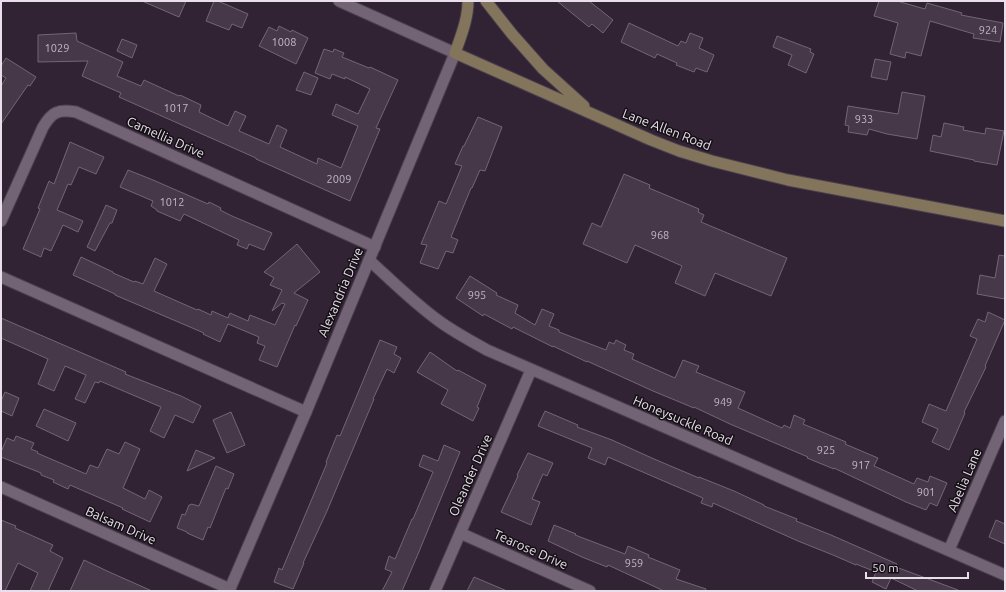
<svg xmlns="http://www.w3.org/2000/svg" width="1006" height="592" font-family="Ubuntu,sans-serif">
  <style>
    .building { fill: #463849; stroke: #746477 }
    .lines { fill: none; stroke-linecap: round; stroke-linejoin: round }
    .minor-casing { stroke: #4a3f4d; stroke-width: 13 }
    .tertiary-casing { stroke: #4a3f4d; stroke-width: 13 }
    .secondary-casing { stroke: #4a3f4d; stroke-width: 13 }
    .minor { stroke: #726375; stroke-width: 11 }
    .tertiary { stroke: #726375; stroke-width: 11 }
    .secondary { stroke: #83745c; stroke-width: 11 }
    .labels { text-anchor: middle; dominant-baseline: central; stroke-width: 3; stroke-linejoin: round; paint-order: stroke }
    .number-label { font-size: 11px; fill: #c0b5c2 }
    .street-label { font-size: 13px; fill: #e8dfea; stroke: #150f16 }
  </style>
  <rect width="100%" height="100%" fill="#312333"/>
  <path class="building" d="M142 1H186L179 17Z
    M214 1H218L248 14 242 28 232 24 229 30 206 21Z
    M557 1H589L613 20 603 33 592 24 589 27Z
    M879 1H897L925 9 927 3 962 13 961 15 1003 23 1000 42 973 38 974 34 930 21 921 56 906 52 905 58 890 54 898 23 874 16Z
    M629 23 678 46 681 41 686 43 690 33 703 38 699 48 714 55 707 72 696 68 694 72 676 65 677 63 657 54 655 58 621 42Z
    M279 26 291 32 292 30 308 38 296 64 259 46 269 27 277 31Z
    M76 33 77 41 123 62 117 76 141 86 144 80 179 96 180 95 201 105 199 112 228 126 235 111 246 116 239 131 269 144 277 125 287 130 280 147 317 164 318 158 341 168 358 126 332 115 336 104 358 114 370 89 345 77V79L332 74 330 79 315 73 324 49 333 52 334 49 344 53 342 57 369 68 370 67 398 80 376 128 380 129 350 201 256 159V158L119 97 121 93 82 76 88 61 38 62V35Z
    M777 36 811 49 810 52 814 54 806 73 788 65 792 55 773 47Z
    M122 39 137 45 132 58 117 51Z
    M6 58 36 77 30 86 28 85 1 124V86L6 78 1 75V66Z
    M875 59 891 62 887 80 871 77Z
    M304 72 318 78 311 95 296 90Z
    M902 92 925 96 917 139 887 134 869 129 867 135 848 132 849 126 845 125 848 106 898 114Z
    M478 117 502 127 485 171 480 170 472 188H471L451 237 458 240 453 253 446 251 438 269 420 263 427 245 421 244 439 201 446 204 462 166 455 164 463 146H464Z
    M944 123 964 127 963 130 985 134 986 128 1004 131 997 165 974 161V160L930 151 933 135 941 137Z
    M70 142 104 157 96 174 79 167 71 185 68 184 57 210 83 221 78 232 63 225 51 251 44 248 41 257 23 249 40 209 38 208 49 181 54 184Z
    M128 170 153 180 208 204 209 202 221 208 220 210 232 216 272 233 264 250 249 244 247 249 237 245 239 240 184 214 180 221 157 211V210L151 206 153 201 120 187Z
    M624 174 650 185 649 188 699 209 698 212 704 215 701 222 787 258 771 296 715 273 705 296 675 283 682 266 635 245 627 263 583 244 592 223 601 227Z
    M106 205 117 210 112 223H110L95 251 87 247Z
    M297 244 320 272 294 293 308 300 296 326 295 325 277 367 259 360 265 346 257 343 259 337 228 324 220 342 203 334 204 333 115 295V294L73 275 81 257 113 272V273L134 282 135 281 143 284 155 258 167 264 154 291 197 310 198 309 211 315 212 311 228 318 230 313 248 321 250 315 275 325 285 304 282 303 272 311 282 290 270 285 274 278 264 272Z
    M999 255 1005 256V299L977 294 980 275 995 278Z
    M470 276 497 293 496 295 518 305 515 313 535 325 542 309 554 314 549 326 559 330V332L606 350 609 342 614 344 616 340 626 345 624 350 634 354 632 359 675 378 683 360 699 366 696 372 745 392 738 408 782 428 784 425 790 428 794 415 805 420 803 424 846 442 845 444 878 458 874 466 914 484 917 478 928 482 930 476 947 483 937 506 930 503 926 510 906 502 834 468V469L807 458 808 457 730 424 694 407V408L653 391 587 361V362L553 346V347L513 327 512 329 484 314 483 316 456 298Z
    M988 312 1005 320 985 366 986 367 964 412 965 413 949 450 932 442 938 429 922 422 929 404 946 411 977 339 970 336 978 319 985 322Z
    M1 318 126 372 125 374 181 396 201 406 193 423 175 415 164 438 150 431 161 407 100 381 99 383 95 382 85 403 75 399 86 375 65 366 54 391 38 384 48 359 1 338Z
    M380 340 397 347 394 354 401 358 394 373 387 369 373 399H374L327 511 303 563H304L293 589 274 582 279 568 282 570 327 463 326 462 337 435 340 436Z
    M430 352 457 371 458 370 486 385 477 407 479 408 473 421 441 404 448 390 417 372Z
    M5 392 19 398 12 416 1 411V401Z
    M44 409 76 423 68 441 36 426Z
    M545 411 578 425 577 427 612 440 654 459 699 478V477L734 491 764 505V506L797 519 796 521 831 535 897 564 896 567 958 590V591H918L891 578 886 589 872 582 876 572 856 564V565L833 555 798 541 713 503 712 507 701 503 703 498 608 457 605 465 588 458 592 448 538 426Z
    M231 412 245 445 227 453 213 420Z
    M16 436 34 443 31 449 38 452 37 453 86 474 90 465 98 468 107 449 119 454 125 442 140 449 123 488 145 499 149 490 162 497 150 522 122 509 123 508 70 485 68 489 53 482 54 480 41 475V473L1 457V452L7 438 14 441Z
    M444 445 460 452 418 554 402 591H382L392 572 385 569 389 556 395 559 412 519H413L433 472 419 466 423 455 438 461Z
    M196 450 215 458 187 471Z
    M528 453 553 463 547 476 543 474 532 499 540 502 531 525 501 512 518 476 517 475Z
    M216 466 234 474 228 489 226 488 210 528 208 527 203 540 187 533V532L177 528 182 514 185 515 189 505H190L191 504 199 506Z
    M1 520 16 526 15 528 53 545 50 551 63 558 48 591H30L38 573 18 563 5 591H1Z
    M996 520 1005 524V544L989 537Z
    M554 525 576 534 575 535 625 554 628 546 649 555 648 557 680 570 676 579 706 589 705 591H664L608 565 607 567 582 557 548 541Z
    M84 560 107 571 152 591H70Z
    M474 577 507 591H467Z"/>
  <g class="lines">
    <defs>
      <path id="minor" d="M1 221 43 127C52 112 58 109 76 112L375 247
        M369 260C392 281 414 303 439 321 454 332 471 341 487 350L1005 575
        M1 277 10 281 306 412
        M1 487 230 589
        M460 533 590 591
        M949 550 1005 421
        M435 591 531 370"/>
      <path id="tertiary" d="M229 591 306 412 455 53 339 1"/>
      <path id="secondary" d="M468 1C468 19 461 36 455 53L651 140 679 151 712 161 788 180 1005 221
        M486 1 512 34 543 69 584 106"/>
    </defs>
    <use href="#minor" class="minor-casing"/>
    <use href="#tertiary" class="tertiary-casing"/>
    <use href="#secondary" class="secondary-casing"/>
    <use href="#minor" class="minor"/>
    <use href="#tertiary" class="tertiary"/>
    <use href="#secondary" class="secondary"/>
  </g>
  <g class="labels">
    <g class="number-label">
      <text x="988" y="30">924</text>
      <text x="284" y="42">1008</text>
      <text x="57" y="48">1029</text>
      <text x="176" y="108">1017</text>
      <text x="864" y="119">933</text>
      <text x="339" y="179">2009</text>
      <text x="172" y="202">1012</text>
      <text x="660" y="235">968</text>
      <text x="477" y="295">995</text>
      <text x="723" y="402">949</text>
      <text x="826" y="450">925</text>
      <text x="861" y="465">917</text>
      <text x="926" y="492">901</text>
      <text x="634" y="563">959</text>
    </g>
    <g class="street-label">
      <text transform="translate(667 129) rotate(21)">Lane Allen Road</text>
      <text transform="translate(166 137) rotate(24)">Camellia Drive</text>
      <text transform="translate(340 292) rotate(-67)">Alexandria Drive</text>
      <text transform="translate(683 420) rotate(23)">Honeysuckle Road</text>
      <text transform="translate(470 475) rotate(-66)">Oleander Drive</text>
      <text transform="translate(964 480) rotate(-67)">Abelia Lane</text>
      <text transform="translate(121 525) rotate(24)">Balsam Drive</text>
      <text transform="translate(531 549) rotate(24)">Tearose Drive</text>
    </g>
  </g>
  <rect width="1006" height="592" fill="none" stroke="#e8dfea" stroke-width="4"/>
  <path d="M866 572v6h102v-6" fill="none" stroke="#e8dfea" stroke-width="2"/>
  <text x="872" y="572" font-size="12" fill="#e8dfea" stroke="#150f16" stroke-width="3" paint-order="stroke">50 m</text>
</svg>
